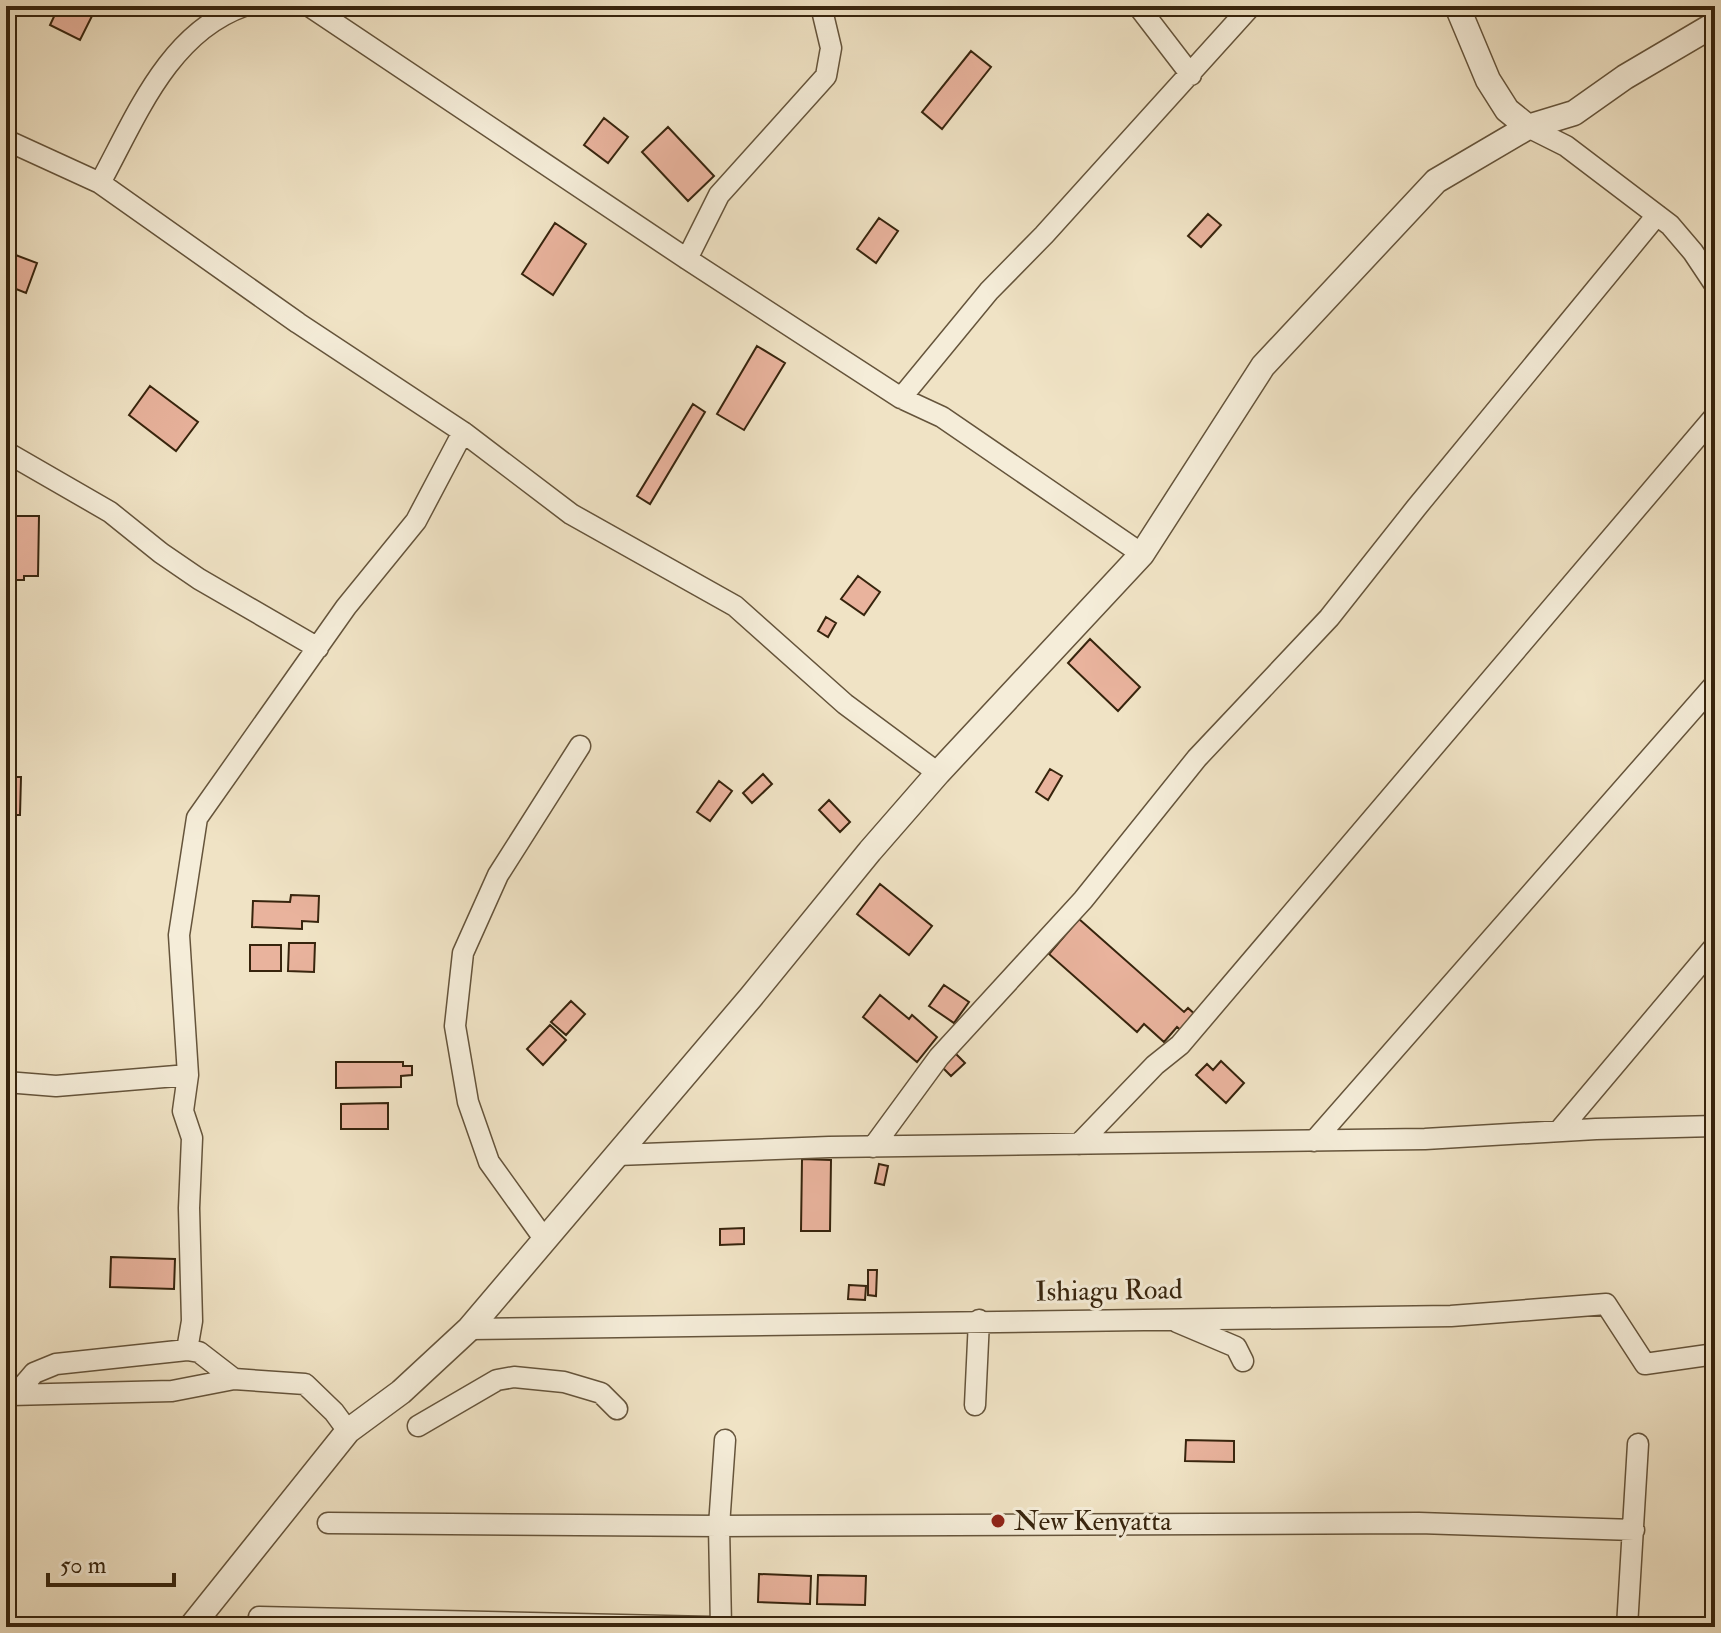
<svg xmlns="http://www.w3.org/2000/svg" width="1721" height="1633" font-family="'IM FELL Double Pica',serif">
  <style>
    .building { fill: #e9b39d; stroke: #37240d; stroke-width: 2 }
    .lines { fill: none; stroke-linecap: round; stroke-linejoin: round }
    .minor-casing { stroke: #65543b; stroke-width: 23 }
    .tertiary-casing { stroke: #65543b; stroke-width: 27 }
    .minor { stroke: #f5edd9; stroke-width: 20 }
    .tertiary { stroke: #f5edd9; stroke-width: 24 }
    .poi-dot { fill: #8f2418; stroke: #f5edd9; stroke-width: 3 }
    .labels { text-anchor: middle; dominant-baseline: central; stroke-width: 6; stroke-linejoin: round; paint-order: stroke }
    .street-label { font-size: 28px; fill: #37240d; stroke: #f5edd9 }
    .poi-label { font-size: 28px; fill: #37240d; stroke: #f5edd9; text-anchor: start }
  </style>
  <rect width="100%" height="100%" fill="#f0e3c5"/>
  <filter id="stains"><feTurbulence type="fractalNoise" baseFrequency=".0025" numOctaves="4"/><feColorMatrix values="0 0 0 0 .2 0 0 0 0 .09 0 0 0 0 .02 0 0 0 .5 -.17"/></filter>
  <radialGradient id="worn" r=".72"><stop offset=".6" stop-color="#630" stop-opacity="0"/><stop offset="1" stop-color="#630" stop-opacity=".3"/></radialGradient>
  <path class="building" d="M59 6H97L80 40 50 25Z
    M971 51 991 67 942 129 922 112Z
    M604 118 628 137 608 163 584 145Z
    M668 127 714 176 688 201 642 152Z
    M1208 214 1221 225 1201 247 1188 236Z
    M879 218 898 231 876 263 857 249Z
    M555 223 586 244 553 295 522 274Z
    M13 254 37 263 26 293 6 285V273Z
    M757 346 785 363 744 430 717 414Z
    M150 386 198 422 176 451 129 415Z
    M693 404 705 412 650 504 637 496Z
    M7 516H39L38 576H24V580H6Z
    M858 576 880 592 864 615 841 599Z
    M826 617 836 623 828 637 818 631Z
    M1090 639 1140 687 1118 711 1068 663Z
    M1050 769 1062 776 1048 800 1036 792Z
    M763 774 772 784 752 803 743 793Z
    M6 777H21L20 815H6Z
    M719 781 732 791 710 821 697 812Z
    M829 800 850 822 840 832 819 810Z
    M880 884 932 926 909 955 857 914Z
    M291 895 319 896 318 922 302 921V929L252 927 253 901 290 902Z
    M1079 919 1184 1012 1188 1008 1198 1017 1184 1033 1177 1027 1164 1042 1144 1024 1137 1032 1049 954Z
    M289 943H315L314 972 288 971Z
    M250 945H281V971H250Z
    M944 985 969 1002 954 1023 929 1006Z
    M880 995 909 1019 912 1015 937 1037 917 1062 863 1017Z
    M571 1001 585 1014 566 1035 551 1022Z
    M550 1025 566 1040 543 1065 527 1049Z
    M955 1053 965 1063 951 1076 941 1066Z
    M1221 1061 1244 1083 1226 1103 1196 1075 1207 1064 1213 1070Z
    M336 1062H403V1066H412V1075L401 1076V1087L336 1088Z
    M388 1103V1129H341V1104Z
    M802 1159 831 1160 830 1231H801Z
    M879 1164 888 1166 884 1185 875 1183Z
    M744 1228V1244L720 1245V1229Z
    M111 1257 175 1259 174 1289 110 1287Z
    M868 1270H877L876 1296 868 1295Z
    M849 1285 866 1286 865 1300 848 1299Z
    M1186 1440 1234 1441V1462L1185 1461Z
    M759 1574 811 1576 810 1604 758 1602Z
    M818 1575 866 1576 865 1605 817 1604Z"/>
  <g class="lines">
    <defs>
      <path id="minor" d="M309 6 687 259 901 398 942 417 1142 554
        M1138 6 1191 75
        M1528 127 1566 146 1670 225 1693 252 1715 285
        M6 140 100 183 298 323 463 432 571 514 735 606 845 704 938 773
        M100 183C136 117 168 33 244 6
        M687 259 719 195 826 76 831 48 821 6
        M901 398 989 291 1044 235 1251 6
        M6 452 110 512 161 553 199 579 318 648
        M188 1075 179 935 197 818 346 607 416 521 463 432
        M6 1082 56 1086 188 1075 183 1111 192 1138 189 1208 192 1321 187 1350 56 1364 34 1373 16 1394
        M1559 1131 1715 946
        M1314 1141 1715 684
        M1079 1144 1155 1065 1180 1045 1715 416
        M873 1147 939 1057 1083 900 1197 758 1329 618 1416 508 1657 215
        M617 1155 829 1147 1425 1139 1596 1129 1715 1126
        M545 1240 489 1162 468 1102 455 1026 463 953 498 875 580 746
        M1177 1322 1236 1347 1243 1361
        M469 1329 1451 1316 1606 1304 1645 1364 1715 1354
        M187 1350 199 1352 234 1379
        M10 1395 172 1391 234 1379 305 1384 334 1412 348 1431
        M975 1405 979 1320
        M418 1426 497 1380 514 1377 564 1382 601 1393 617 1409
        M328 1523 719 1526 1419 1523 1634 1530
        M259 1617 710 1627
        M721 1627 719 1526 725 1440
        M1627 1627 1638 1444"/>
      <path id="tertiary" d="M1457 6 1488 80 1507 110 1528 127
        M191 1627 348 1431 401 1392 469 1329 751 997 870 851 938 773 1142 554 1263 366 1436 181 1528 127 1574 113 1625 77 1715 24"/>
    </defs>
    <use href="#minor" class="minor-casing"/>
    <use href="#tertiary" class="tertiary-casing"/>
    <use href="#minor" class="minor"/>
    <use href="#tertiary" class="tertiary"/>
  </g>
  <circle class="poi-dot" cx="998" cy="1521" r="8"/>
  <g class="labels">
    <g class="street-label">
      <text transform="translate(1109 1291) rotate(-1)">Ishiagu Road</text>
    </g>
    <g class="poi-label">
      <text x="1014" y="1521">New Kenyatta</text>
    </g>
  </g>
  <rect width="1721" height="1633" fill="none" stroke="#f0e3c5" stroke-width="32"/>
  <rect x="8" y="8" width="1705" height="1617" fill="none" stroke="#37240d" stroke-width="4"/>
  <rect x="16" y="16" width="1689" height="1601" fill="none" stroke="#37240d" stroke-width="2"/>
  <path d="M48 1573v12h126v-12" fill="none" stroke="#37240d" stroke-width="4"/>
  <text x="60" y="1573" font-size="24" fill="#37240d" stroke="#f5edd9" stroke-width="6" paint-order="stroke">50 m</text>
  <rect width="100%" height="100%" filter="url(#stains)"/>
  <rect width="100%" height="100%" fill="url(#worn)"/>
</svg>
